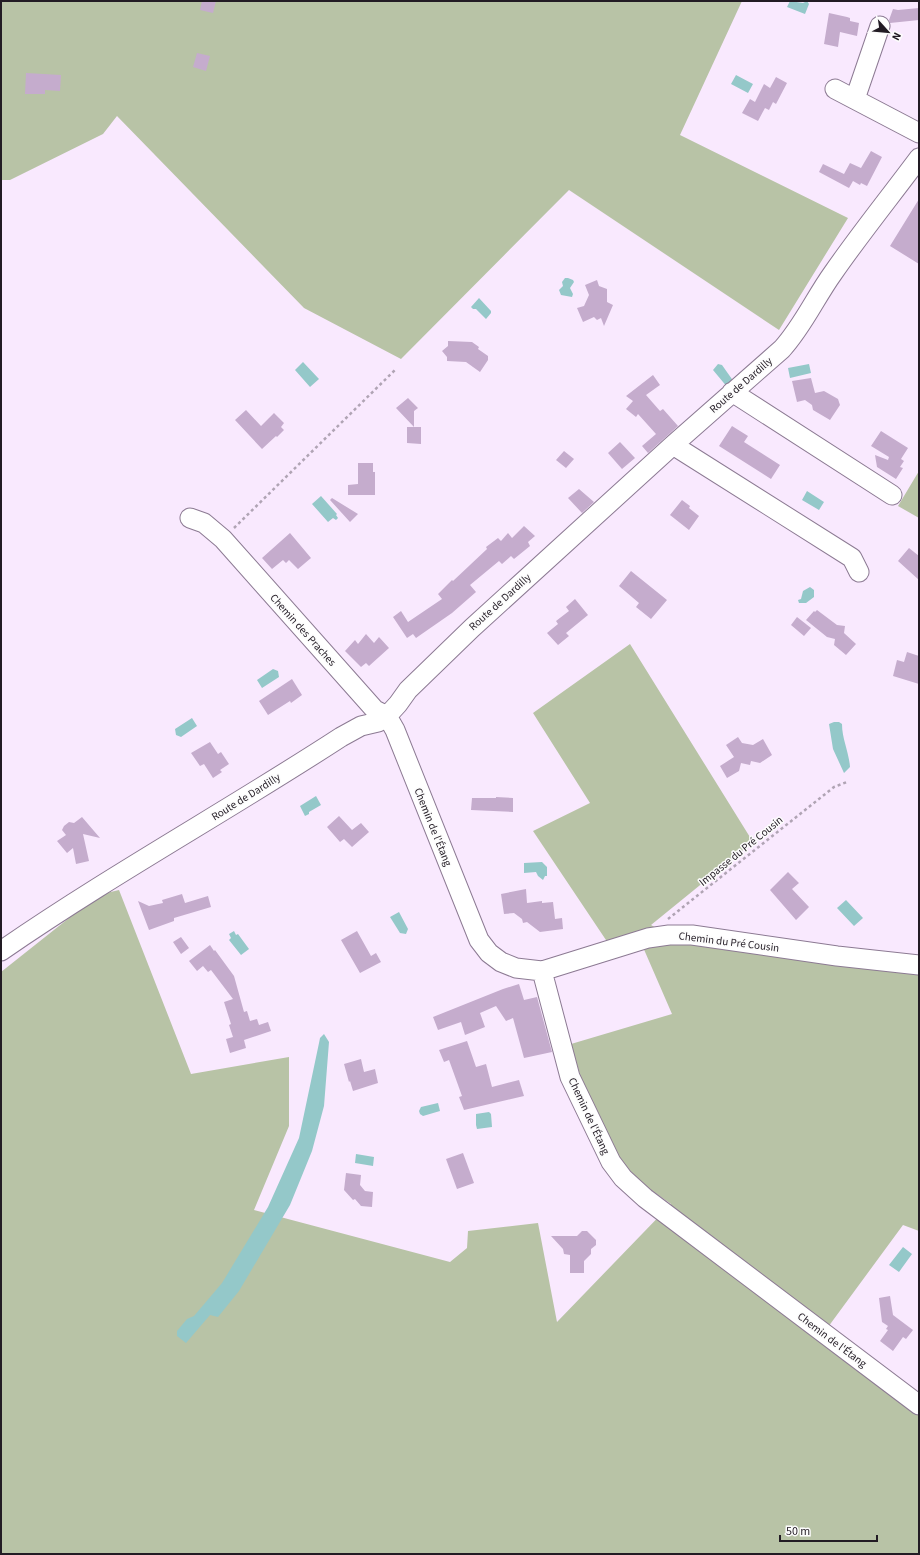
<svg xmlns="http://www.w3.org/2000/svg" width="920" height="1555" font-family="'Source Sans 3',sans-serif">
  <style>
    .green { fill: #b8c3a6 }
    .water { fill: #94c8c9 }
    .building { fill: #c5accd }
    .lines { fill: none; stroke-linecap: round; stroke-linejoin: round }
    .minor-casing { stroke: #8c7a93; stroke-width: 21 }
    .path { stroke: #b0a4b4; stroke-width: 2.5; stroke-dasharray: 3 3; stroke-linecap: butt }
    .minor { stroke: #fff; stroke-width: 19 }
    .labels { text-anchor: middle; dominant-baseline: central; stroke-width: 3; stroke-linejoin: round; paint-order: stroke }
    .street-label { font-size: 11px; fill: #221b24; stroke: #fcfcfc }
  </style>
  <rect width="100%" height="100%" fill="#f9e9fe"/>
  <path class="green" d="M1 1H742L680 135 848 218 779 330 569 190 401 359 304 308 117 116 103 134 10 180H1Z
    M919 471V518L898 506Z
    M630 644 753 842 651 925 676 939 919 975V1231L903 1225 820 1338 919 1413V1554H1V972L98 895 119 890 191 1074 289 1057V1126L254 1210 450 1262 467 1248 468 1231 538 1223 557 1322 671 1204 625 1172 585 1092 571 1044 672 1014 639 938 608 943 533 831 590 803 533 713Z"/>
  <path class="water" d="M790 1 803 3 807 1 809 4 805 14 787 7Z
    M736 75 753 84 748 93 731 84Z
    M565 278H568L573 280 574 282 570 288 573 294 572 297 561 295 559 290 563 286 562 282Z
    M479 298 491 311V313L486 319 476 309H473L471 307Z
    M303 362 319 379 310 387 295 370Z
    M718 364 722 365 734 382 728 388 713 370Z
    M809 364 811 373 790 378 788 368Z
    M807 491 824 502 819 510 802 500Z
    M321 496 337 514 336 515 338 518 336 520 333 518 328 522 312 504Z
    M810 587 814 590V597L806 603H799L798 600 801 599 803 591Z
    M273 669 278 671 279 677 262 688 257 680Z
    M192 718 197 726 181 737 176 735 175 729Z
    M834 722H839L842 724C842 739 849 752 850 767L844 773 833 749 829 724Z
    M316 796 321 805 309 812V814L305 816 300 806Z
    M542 862 547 867V876H545L543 880 538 876 536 872 524 873V863Z
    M846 900 863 918 854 926 837 908Z
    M399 912 408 929 406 934 400 933 390 917Z
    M234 931 236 935 238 934 249 949 241 955 229 940 231 938 229 934Z
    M324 1034 329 1042 324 1106 312 1151 290 1205 239 1291 218 1317 210 1315 186 1343 177 1336V1331L187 1319 194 1316 222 1283 268 1207 299 1138 319 1043 320 1038Z
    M438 1103 440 1111 423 1116 420 1114 419 1111 421 1107Z
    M489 1112 491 1114 492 1127 477 1129 476 1125V1114Z
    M356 1154 374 1157 373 1166 355 1163Z
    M903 1247 912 1254 899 1272 889 1265Z"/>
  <path class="building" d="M202 1H216L213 13 200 10Z
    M919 8V20L890 23 889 20 893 9 898 10Z
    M829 13 847 17 850 18V21L859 23 857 36 840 32 838 47 824 44Z
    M197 53 210 56 206 71 193 67Z
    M26 73 61 75 60 91 45 90V94H25Z
    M776 77 787 83 776 104 773 102 769 110 765 108 758 121 742 113 750 99 755 102 764 84 770 88Z
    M871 151 882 157 867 186 861 183 860 185 853 181 849 188 819 172 823 164 844 174 850 163 861 168Z
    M919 199V264L890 246Z
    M597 280 599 286 607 289V302L613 305 604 326 601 318 597 320 594 317 583 322 577 308 584 306 589 295 585 285Z
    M448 341 472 342 479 347 478 349 488 356V360L480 372 466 362 447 361V357L442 351 448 346Z
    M653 375 660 385 646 395 660 411 663 409 678 426 648 453 642 446 656 434 638 414 636 417 626 409 633 401 626 396Z
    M811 378 815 393 824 391 838 399 840 405 830 420 813 410 812 405 805 400 797 402 792 381Z
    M408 398 418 408 414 411V427L396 408Z
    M246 410 261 426 274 413 284 423 281 427 284 430 277 437 276 436 262 449 235 420Z
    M732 426 748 436 744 442 780 465 771 479 719 446Z
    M407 427H421V444L407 443Z
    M881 431 908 448 901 459 904 461 900 467 903 468 896 479 877 467 875 455 888 460 889 457 871 446Z
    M620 442 635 458 622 469 608 453Z
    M564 451 574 459 566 468 556 460Z
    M358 463H373V472H375V495H348V485L358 484Z
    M579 489 594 502 582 513 568 498Z
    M332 498 358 514 350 522 330 500Z
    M682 500 690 506 689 508 699 516 689 530 670 515Z
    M524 526 535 536 528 542 530 546 514 559 511 556 502 564 499 561 470 585 476 592 452 613 416 638 413 634 407 638 393 617 401 611 408 622 442 599 438 594 452 580 453 581 487 549 486 547 498 538 501 541 508 533 512 538Z
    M290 533 311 558 298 569 289 560 286 563 283 560 272 569 262 558Z
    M909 548 919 556V580L898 561Z
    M631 571 667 600 651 619 636 607 639 603 619 586Z
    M575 599 588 615 566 633 569 636 558 645 547 633 558 624 556 621 569 611 566 607Z
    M817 610 837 625 845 626 844 633 856 644 846 655 834 645 835 639 827 637 806 620 814 611 815 612Z
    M797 617 811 628 804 636 791 625Z
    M366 634 374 643 379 637 389 648 369 666 366 663 361 667 345 651 355 640 358 644Z
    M907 652 919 656V684L893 676 897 660 904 662Z
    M292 679 302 695 291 703 290 701 268 715 259 701Z
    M738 737 742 743 753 745 763 739 772 755 760 763 751 761 750 765 741 763 739 771 727 778 720 766 734 757 726 745Z
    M210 742 218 754 221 752 229 764 220 770 222 772 213 778 204 764 200 766 191 753Z
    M496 797 513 798V812L471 810 472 798H496Z
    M339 816 352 830 361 823 369 832 352 847 344 839 340 842 327 827Z
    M82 817 100 838 83 834 89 861 76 864 73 848 67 853 57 841 66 835 62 830 64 826 69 822 74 823Z
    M788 872 799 883 792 889 809 907 796 920 770 890Z
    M526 889 527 903 542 901V903L553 902 555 919 562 918 563 929 540 932 527 922 523 923 522 919 514 913 504 914 501 894Z
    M182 894 185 903 208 896 211 907 174 918V921L149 930 138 901 149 906 163 903 162 900Z
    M357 931 371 956 376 953 381 962 360 973 341 940Z
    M181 937 189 948 181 954 173 942Z
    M210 945 214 951 215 950 234 976 244 1012 247 1011 250 1021 257 1019 259 1025 268 1022 271 1031 244 1040 246 1048 230 1053 226 1039 233 1037 229 1025 231 1024 224 1002 233 999 211 970 208 972 203 966 197 971 189 961Z
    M519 984 524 1000 537 997 552 1052 524 1058 513 1018 506 1021 496 1006 480 1013 485 1027 465 1035 461 1022 438 1030 433 1017 503 989Z
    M467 1041 476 1067 486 1064 492 1087 519 1080 524 1096 464 1110 459 1097 462 1096 449 1060 444 1062 439 1050Z
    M361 1059 364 1072 375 1069 378 1083 353 1091 350 1081 349 1082 344 1064Z
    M463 1153 474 1183 457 1189 446 1159Z
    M346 1173 361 1175 360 1185 365 1191 373 1192 372 1207 361 1206 355 1199 353 1200 344 1190Z
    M582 1231H587L596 1240V1245L591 1249V1254L584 1261V1273H570V1255L564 1254 563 1249 551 1236H577Z
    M890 1296 893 1315 913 1330 906 1339 903 1337 893 1351 880 1341 888 1330 886 1329 888 1326 882 1322 879 1298Z"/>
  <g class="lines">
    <defs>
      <path id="minor" d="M835 89 919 133
        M855 99 880 26
        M732 392 892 495
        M673 445 852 558 859 572
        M190 518 204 523 223 539 375 710 387 716 395 730 479 940 489 953 501 962 516 968 542 971 648 938 669 935H692L837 956 919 965
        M1 951C111 875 229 810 341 737L361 726 378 722 387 716 398 704 408 690 472 628 673 445 782 349C803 326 815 298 833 273 860 234 890 197 919 158
        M542 971 570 1077 611 1162 623 1178 645 1198 919 1405"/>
    </defs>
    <use href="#minor" class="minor-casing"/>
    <path class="path" d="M234 528 395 370
      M668 919 834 787 847 782"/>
    <use href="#minor" class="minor"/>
  </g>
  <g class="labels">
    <g class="street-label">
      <text transform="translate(741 385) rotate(-41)">Route de Dardilly</text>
      <text transform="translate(500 602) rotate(-42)">Route de Dardilly</text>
      <text transform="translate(303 630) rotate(48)">Chemin des Praches</text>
      <text transform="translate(246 797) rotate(-32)">Route de Dardilly</text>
      <text transform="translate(433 827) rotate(68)">Chemin de l'Étang</text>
      <text transform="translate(741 851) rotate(-39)">Impasse du Pré Cousin</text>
      <text transform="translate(729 942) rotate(7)">Chemin du Pré Cousin</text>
      <text transform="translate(589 1116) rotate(65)">Chemin de l'Étang</text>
      <text transform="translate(832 1340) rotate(37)">Chemin de l'Étang</text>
    </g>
  </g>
  <rect width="920" height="1555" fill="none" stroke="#221b24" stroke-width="4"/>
  <g transform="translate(888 32) rotate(117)" stroke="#fcfcfc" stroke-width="3" paint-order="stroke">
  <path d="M0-3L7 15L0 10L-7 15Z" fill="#221b24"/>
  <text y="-6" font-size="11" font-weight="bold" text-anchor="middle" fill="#221b24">N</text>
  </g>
  <path d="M780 1535v6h97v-6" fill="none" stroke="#221b24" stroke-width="2"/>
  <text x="786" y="1535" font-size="12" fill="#221b24" stroke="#fcfcfc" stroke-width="3" paint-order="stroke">50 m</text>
</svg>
